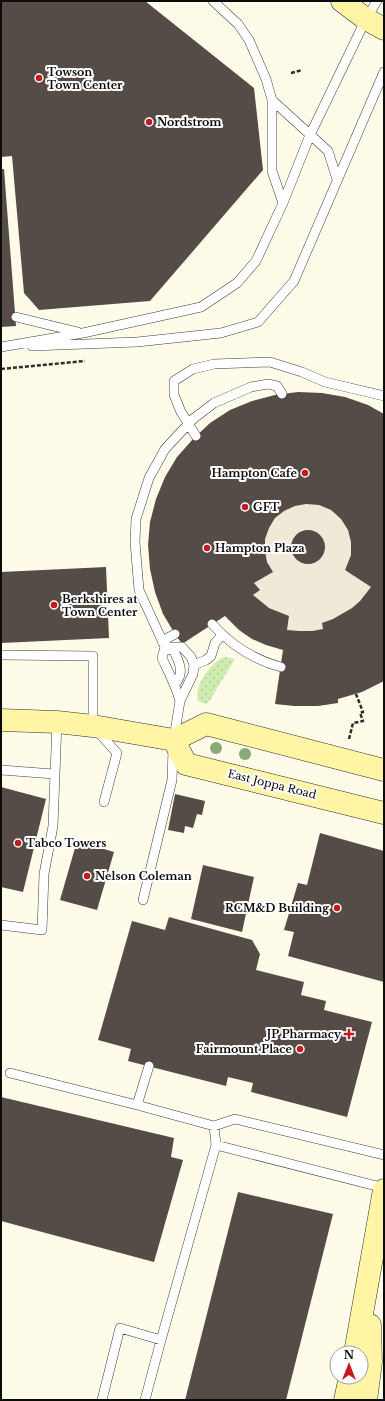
<svg xmlns="http://www.w3.org/2000/svg" width="385" height="1401" font-family="'Libre Baskerville',serif">
  <style>
    .grass { fill: url(#grass-dots) }
    .plaza { fill: #efe9d8; fill-rule: evenodd }
    .building { fill: #554c47; fill-rule: evenodd }
    .lines { fill: none; stroke-linecap: round; stroke-linejoin: round }
    .lane-casing { stroke: #3e3e3e; stroke-width: 10 }
    .secondary-casing { stroke: #2d2d2d; stroke-width: 23 }
    .path { stroke: #2d2d2d; stroke-width: 2.5; stroke-dasharray: 4 2; stroke-linecap: butt }
    .lane { stroke: #fff; stroke-width: 9 }
    .secondary { stroke: #fff5a4; stroke-width: 22 }
    .tree { fill: #88aa76 }
    .poi-dot { fill: #c61820; stroke: #fff; stroke-width: 1.5 }
    .labels { text-anchor: middle; dominant-baseline: central; stroke-width: 4; stroke-linejoin: round; paint-order: stroke }
    .poi-label { font-size: 11px; font-weight: bold; fill: #0b0b0b; stroke: #fff; text-anchor: start }
    .street-label { font-size: 11px; fill: #0b0b0b; stroke: #fff }
  </style>
  <defs>
    <pattern id="grass-dots" width="8" height="8" patternUnits="userSpaceOnUse"><rect width="8" height="8" fill="#cfedb0"/><path d="M2 2h.1M6 6h.1" fill="none" stroke="#b0ca96" stroke-width="1.8" stroke-linecap="round"/></pattern>
  </defs>
  <rect width="100%" height="100%" fill="#fffbe9"/>
  <path class="grass" d="M224 657 235 659 210 700 206 704 197 700C198 696 197 691 199 687 201 677 215 660 224 657Z"/>
  <path class="plaza" d="M306 504 319 505 331 510 341 519 348 530 351 542V555L345 570 371 587 360 601 352 608 333 619 322 623 323 629 312 631H299L287 630 289 616 269 608 253 595 254 583 273 572 267 562 265 551V539L269 528 275 518 284 511 295 506ZM303 530H307L317 532 324 540 325 550 323 555 316 562 307 564 302 563 298 561 292 553 291 544 292 539 295 535Z"/>
  <path class="building" d="M1 1H145L254 88 263 170 150 301 39 310 24 293 12 156 1 157Z
    M1 169H4L16 326 1 327Z
    M298 392 322 393 345 397 368 405 384 414V681L362 692 338 699V703L318 706H294L275 704 283 650 266 645 252 639 239 630 225 616 182 644 175 634 163 614 155 592 150 569 148 545 150 522 156 499 165 477 177 457 193 439 210 423 230 410 252 401 275 395ZM306 504 319 505 331 510 341 519 348 530 351 542V555L345 570 371 587 360 601 352 608 333 619 322 623 323 629 312 631H299L287 630 289 616 269 608 253 595 260 590 254 583 273 572 267 562 265 551V539L269 528 275 518 284 511 295 506Z
    M291 547a17 17 0 1 1 34 0a17 17 0 1 1-34 0Z
    M106 567 109 638 1 643V572Z
    M1 787 46 799 23 892 1 887Z
    M175 794 205 801 202 815 197 814 193 828 185 826 184 833 168 830Z
    M320 833 384 851V982L288 956 294 932 284 930 298 883 307 885Z
    M77 841 114 852 97 910 60 900Z
    M203 865 254 877 242 932 191 919Z
    M169 917 252 940 260 954 256 970 304 982 301 995 326 1001 324 1010 372 1022 347 1117 251 1092 253 1083 228 1077 226 1086 128 1061 131 1049 98 1040 132 921 165 930Z
    M1 1097 174 1138 171 1157 183 1160 154 1262 1 1221Z
    M238 1192 333 1214 286 1400H185Z"/>
  <g class="lines">
    <defs>
      <path id="lane" d="M213 1 238 24 249 40 266 79 272 100V171L283 203
        M272 100 328 151 337 179
        M16 317 78 332
        M32 346 137 342 221 333 258 322 294 281 384 72
        M1 347 83 333 201 307 237 283 256 261 283 203 310 135 366 19 377 1
        M196 436 181 412 174 395V381L193 369 214 364 270 362 302 372 325 382 384 396
        M212 624C231 645 254 660 281 667
        M162 641 175 634
        M165 647H182L191 657 194 665 193 674 180 701 174 738
        M166 648 174 651C179 662 185 673 175 684
        M1 655 93 656V726L117 753 104 802
        M194 665 206 660 211 656 215 643 222 635
        M180 701C176 686 169 673 162 658L165 647 139 590 135 542 136 519 149 478 165 449 193 419 214 403 251 387 268 384 277 386 282 394
        M1 770 54 774
        M143 900 172 780 173 750
        M1 925 42 930 44 874 53 826 57 722
        M10 1073 137 1105 214 1126 235 1119 384 1155
        M137 1105 149 1066
        M216 1145 384 1188
        M102 1400 120 1328 161 1340
        M145 1400 161 1340 216 1145 214 1126"/>
      <path id="secondary" d="M342 1 366 19 384 29
        M1 720 57 722 93 726 174 740 206 724 384 770
        M174 740 186 764 384 813
        M355 1353 384 1190
        M345 1400 350 1377
        M366 1400 371 1362 370 1325"/>
    </defs>
    <use href="#lane" class="lane-casing"/>
    <use href="#secondary" class="secondary-casing"/>
    <path class="path" d="M291 73 302 70
      M1 369 85 361
      M349 739 353 723 363 721 360 713 363 712 356 694"/>
    <use href="#lane" class="lane"/>
    <use href="#secondary" class="secondary"/>
  </g>
  <g class="tree">
    <circle cx="216" cy="748" r="6"/>
    <circle cx="245" cy="754" r="6"/>
  </g>
  <g class="poi-dot">
    <circle cx="39" cy="78" r="4"/>
    <circle cx="149" cy="122" r="4"/>
    <circle cx="305" cy="473" r="4"/>
    <circle cx="245" cy="507" r="4"/>
    <circle cx="207" cy="548" r="4"/>
    <circle cx="54" cy="605" r="4"/>
    <circle cx="18" cy="843" r="4"/>
    <circle cx="87" cy="876" r="4"/>
    <circle cx="337" cy="908" r="4"/>
    <path d="M347 1028h4v4h4v4h-4v4h-4v-4h-4v-4h4z"/>
    <circle cx="300" cy="1049" r="4"/>
  </g>
  <g class="labels">
    <g class="poi-label">
      <text x="47" y="72">Towson<tspan x="47" dy="13">Town Center</tspan></text>
      <text x="157" y="122">Nordstrom</text>
      <text x="297" y="473" text-anchor="end">Hampton Cafe</text>
      <text x="253" y="507">GFT</text>
      <text x="215" y="548">Hampton Plaza</text>
      <text x="62" y="599">Berkshires at<tspan x="62" dy="13">Town Center</tspan></text>
      <text x="26" y="843">Tabco Towers</text>
      <text x="95" y="876">Nelson Coleman</text>
      <text x="329" y="908" text-anchor="end">RCM&amp;D Building</text>
      <text x="341" y="1034" text-anchor="end">JP Pharmacy</text>
      <text x="292" y="1049" text-anchor="end">Fairmount Place</text>
    </g>
    <g class="street-label">
      <text transform="translate(272 784) rotate(14)">East Joppa Road</text>
    </g>
  </g>
  <rect width="385" height="1401" fill="none" stroke="#0b0b0b" stroke-width="4"/>
  <g transform="translate(349 1365)"><circle r="19" fill="#ffffff" stroke="#9d9d9d"/>
  <path d="M0-3L7 15L0 10L-7 15Z" fill="#c61820"/>
  <text y="-6" font-size="11" font-weight="bold" text-anchor="middle" fill="#0b0b0b">N</text>
  </g>
</svg>
